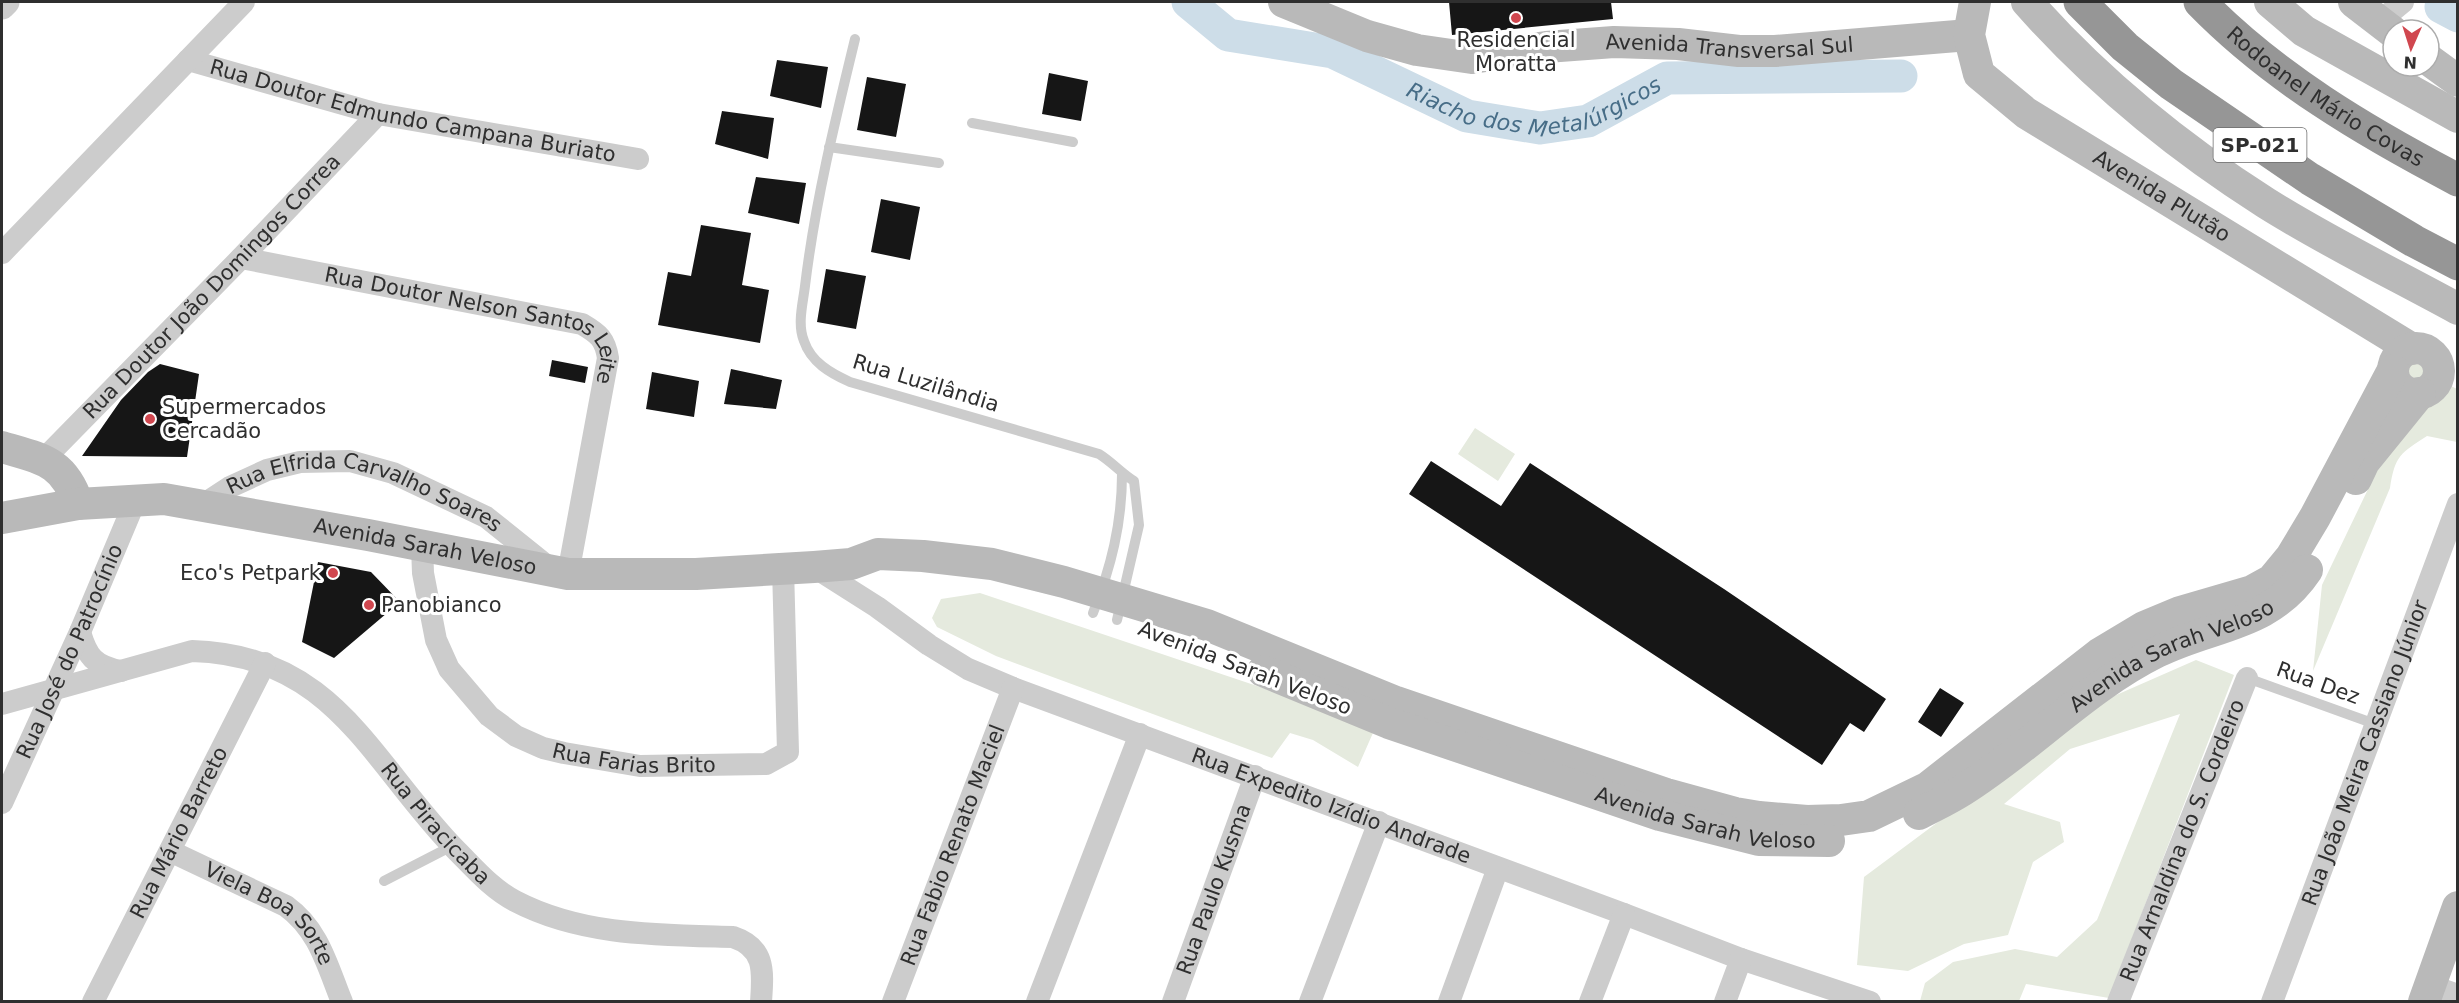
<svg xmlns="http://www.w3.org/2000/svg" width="2459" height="1003" font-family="'DejaVu Sans',sans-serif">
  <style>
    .green { fill: #e5eade }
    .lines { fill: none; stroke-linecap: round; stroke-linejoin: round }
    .river { stroke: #cddde8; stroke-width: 33 }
    .building { fill: #161616 }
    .service { stroke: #ccc; stroke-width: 10 }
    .minor { stroke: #ccc; stroke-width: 22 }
    .tertiary { stroke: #ccc; stroke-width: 27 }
    .secondary { stroke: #b9b9b9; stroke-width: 32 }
    .motorway { stroke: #969696; stroke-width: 33 }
    .poi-dot { fill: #d0474f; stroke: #fff; stroke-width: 2 }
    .labels { text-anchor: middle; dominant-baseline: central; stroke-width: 6; stroke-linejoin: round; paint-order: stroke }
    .shield { fill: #fff; stroke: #6d6d6d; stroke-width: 1.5 }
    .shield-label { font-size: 20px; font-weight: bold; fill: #2f2f2f }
    .poi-label { font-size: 21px; fill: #2f2f2f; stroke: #fff; text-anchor: start }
    .street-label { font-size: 21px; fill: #2f2f2f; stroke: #fff }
    .water-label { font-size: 22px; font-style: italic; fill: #476d87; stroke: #fff }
  </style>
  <rect width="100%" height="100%" fill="#fff"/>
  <path class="green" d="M2404 371a13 13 0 1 1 26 0a13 13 0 1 1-26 0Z
    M2441 381 2457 389V442L2427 436C2401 453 2395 455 2390 488L2313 671 2322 585 2371 483 2380 456Z
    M1475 428 1515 454 1498 481 1458 454Z
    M980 593 1376 726 1358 767 1313 740 1290 733 1272 758 996 656 937 627 932 618 941 599Z
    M2196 660 2234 675 2109 998 2026 984 2019 1001H1920L1925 983 1953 962 2015 949 2057 957 2097 920 2180 714 2070 749 2004 804 2060 822 2064 842 2033 862 2008 935 1964 944 1908 971 1857 965 1864 877 2098 703Z"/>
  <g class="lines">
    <g class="river">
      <path id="s1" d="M1188 2 1228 35 1333 52 1467 116 1540 128 1588 121 1667 78 1901 76"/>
      <path d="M2441 7 2458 16"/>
    </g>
  </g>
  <path class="building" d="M1449 2H1611L1613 19 1452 35Z
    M777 60 828 67 821 108 770 96Z
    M1049 73 1088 81 1081 121 1042 114Z
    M867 77 906 84 896 137 857 130Z
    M722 111 774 118 768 159 715 144Z
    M756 177 806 183 799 224 748 213Z
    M881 199 920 207 910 260 871 252Z
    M701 225 751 233 742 285 769 290 760 343 658 325 668 272 691 276Z
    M826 269 866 276 856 329 817 322Z
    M552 360 588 367 585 383 549 376Z
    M160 364 199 374 187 457 82 456 121 400 148 372Z
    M731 369 782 380 776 409 724 404Z
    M652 372 699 381 694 417 646 409Z
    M1431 461 1501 506 1530 463 1724 589 1886 699 1864 732 1850 723 1822 765 1409 494Z
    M318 562 371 572 400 602 334 658 302 642Z
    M1940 688 1964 703 1941 737 1918 722Z"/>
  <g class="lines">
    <path class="service" d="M855 39C835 121 815 203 805 286 803 303 797 324 804 341 811 362 830 373 850 382L1099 454C1112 462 1121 473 1134 481L1139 525 1117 620
      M972 123 1073 142
      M829 147 939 163
      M1093 613C1111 567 1122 524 1122 474
      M2247 678 2375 724
      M384 881 452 846"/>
    <g class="minor">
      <path d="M2379 22 2403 2"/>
      <path id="s2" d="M188 60 378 114 638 159"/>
      <path d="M2 253 244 2"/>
      <path id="s3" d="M241 258 582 324C599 334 605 339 608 358L568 574"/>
      <path id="s4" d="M43 460 241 258 378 114"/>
      <path id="s5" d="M201 506 230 487 267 470 300 462 350 461 393 473 486 517 551 569"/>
      <path id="s6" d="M422 546 423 573 436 640 449 669 489 716 516 736 543 748 564 753 640 766 766 764 788 752 783 568"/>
      <path id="s7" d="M814 567 877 607 929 645 968 669 1013 688 1624 914 1741 959 1870 1002"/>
      <path d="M80 632C87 656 94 666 121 671"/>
      <path id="s8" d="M2 704 192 651C335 655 370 762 457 851 475 869 492 889 515 901 582 936 659 935 733 937 766 948 763 972 761 1002"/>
      <path id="s9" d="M2 803 80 632 136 499"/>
      <path id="s10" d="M170 851 286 906C319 930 327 965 342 1002"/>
      <path d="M2430 985 2458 995"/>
      <path id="s11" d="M93 1002 265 663"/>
      <path id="s12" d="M893 1002 1013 688"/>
      <path d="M1037 1002 1140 734"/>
      <path id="s13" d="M1173 1002 1255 776"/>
      <path d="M1310 1002 1379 822"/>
      <path d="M1449 1002 1498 868"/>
      <path d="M1590 1002 1624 914"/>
      <path d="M1725 1002 1741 959"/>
      <path id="s14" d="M2118 1002 2247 678"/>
      <path id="s15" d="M2272 1002 2458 504"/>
    </g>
    <path class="tertiary" d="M2 6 6 2"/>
    <g class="secondary">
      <path id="s16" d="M1284 2 1367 36 1417 50 1472 58 1546 47 1614 42 1678 44 1739 51H1775L1969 35"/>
      <path id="s17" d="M1975 2 1969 35 1979 74 2026 113 2412 349"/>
      <path d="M2027 2C2096 80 2178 147 2266 203 2328 242 2394 274 2458 309"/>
      <path d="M2270 2 2304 31 2458 117"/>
      <path d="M2354 2 2393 32"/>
      <path d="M2429 60 2458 81"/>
      <circle cx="2416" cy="371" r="23"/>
      <path d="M2 447C42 459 64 461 78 504"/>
      <path d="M2356 479 2364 462 2420 393"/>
      <path id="s18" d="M2 518 78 504 164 499 368 535 568 574H696L814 567 851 564 878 554 923 556 992 564 1064 582 1207 625 1396 702 1666 794 1735 813 1759 817 1807 821 1841 820 1869 816 1927 788 2099 654 2144 627 2180 612 2252 591 2272 580 2291 557 2315 517 2393 370"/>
      <path id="s19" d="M1263 671 1389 723 1660 815 1759 840 1829 841"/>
      <path id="s20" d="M1919 814C1934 806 1949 799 1963 790 2030 748 2086 687 2157 652 2213 624 2269 627 2307 570"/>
      <path d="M2424 1002 2458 907"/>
    </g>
    <g class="motorway">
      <path d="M2080 2 2125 47 2171 84 2310 179 2414 241 2458 264"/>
      <path id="s21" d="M2200 2C2273 77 2366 132 2458 180"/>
    </g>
  </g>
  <g class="poi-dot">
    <circle cx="1516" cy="18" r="6"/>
    <circle cx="150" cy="419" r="6"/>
    <circle cx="333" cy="573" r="6"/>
    <circle cx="369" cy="605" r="6"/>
  </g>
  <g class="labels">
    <rect class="shield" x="2213.5" y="128" width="93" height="34" rx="4.5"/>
    <g class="shield-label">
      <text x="2260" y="145">SP-021</text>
    </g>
    <g class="poi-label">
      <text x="1516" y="40" text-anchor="middle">Residencial<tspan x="1516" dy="24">Moratta</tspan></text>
      <text x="162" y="407">Supermercados<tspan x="162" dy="24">Cercadão</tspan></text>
      <text x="321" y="573" text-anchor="end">Eco's Petpark</text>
      <text x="381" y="605">Panobianco</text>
    </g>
    <g class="street-label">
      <text stroke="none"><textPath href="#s16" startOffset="456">Avenida Transversal Sul</textPath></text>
      <text stroke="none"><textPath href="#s21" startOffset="158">Rodoanel Mário Covas</textPath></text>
      <text stroke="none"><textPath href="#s2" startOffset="231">Rua Doutor Edmundo Campana Buriato</textPath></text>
      <text stroke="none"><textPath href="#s17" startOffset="294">Avenida Plutão</textPath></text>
      <text stroke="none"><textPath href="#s4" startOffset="242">Rua Doutor João Domingos Correa</textPath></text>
      <text stroke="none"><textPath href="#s3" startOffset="252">Rua Doutor Nelson Santos Leite</textPath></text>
      <text transform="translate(926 383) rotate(17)">Rua Luzilândia</text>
      <text stroke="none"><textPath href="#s5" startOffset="178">Rua Elfrida Carvalho Soares</textPath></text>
      <text stroke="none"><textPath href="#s18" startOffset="429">Avenida Sarah Veloso</textPath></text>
      <text stroke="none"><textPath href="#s9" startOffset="166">Rua José do Patrocínio</textPath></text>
      <text stroke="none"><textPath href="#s20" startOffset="300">Avenida Sarah Veloso</textPath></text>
      <text transform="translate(1245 668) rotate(21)">Avenida Sarah Veloso</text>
      <text transform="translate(2318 683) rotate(20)">Rua Dez</text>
      <text stroke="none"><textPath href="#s15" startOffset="266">Rua João Meira Cassiano Júnior</textPath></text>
      <text stroke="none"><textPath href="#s6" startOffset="344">Rua Farias Brito</textPath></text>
      <text stroke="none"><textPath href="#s7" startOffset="573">Rua Expedito Izídio Andrade</textPath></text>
      <text stroke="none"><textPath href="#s19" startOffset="468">Avenida Sarah Veloso</textPath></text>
      <text stroke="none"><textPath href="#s8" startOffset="508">Rua Piracicaba</textPath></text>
      <text stroke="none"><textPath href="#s11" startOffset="190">Rua Mário Barreto</textPath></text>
      <text stroke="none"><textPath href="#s14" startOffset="174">Rua Arnaldina do S. Cordeiro</textPath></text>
      <text stroke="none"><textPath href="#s12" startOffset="168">Rua Fabio Renato Maciel</textPath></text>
      <text stroke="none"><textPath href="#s13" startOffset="120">Rua Paulo Kusma</textPath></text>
      <text stroke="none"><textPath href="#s10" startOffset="120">Viela Boa Sorte</textPath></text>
    </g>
    <g class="water-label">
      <text stroke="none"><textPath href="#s1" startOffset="376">Riacho dos Metalúrgicos</textPath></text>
    </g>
  </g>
  <rect width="2459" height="1003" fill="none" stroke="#2f2f2f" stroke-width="6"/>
  <g transform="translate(2411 48) rotate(183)"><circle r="28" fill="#ffffff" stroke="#acacac" stroke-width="1.5"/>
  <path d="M0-4.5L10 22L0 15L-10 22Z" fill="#d0474f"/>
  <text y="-9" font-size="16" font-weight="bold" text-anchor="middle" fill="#2f2f2f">N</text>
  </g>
</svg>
